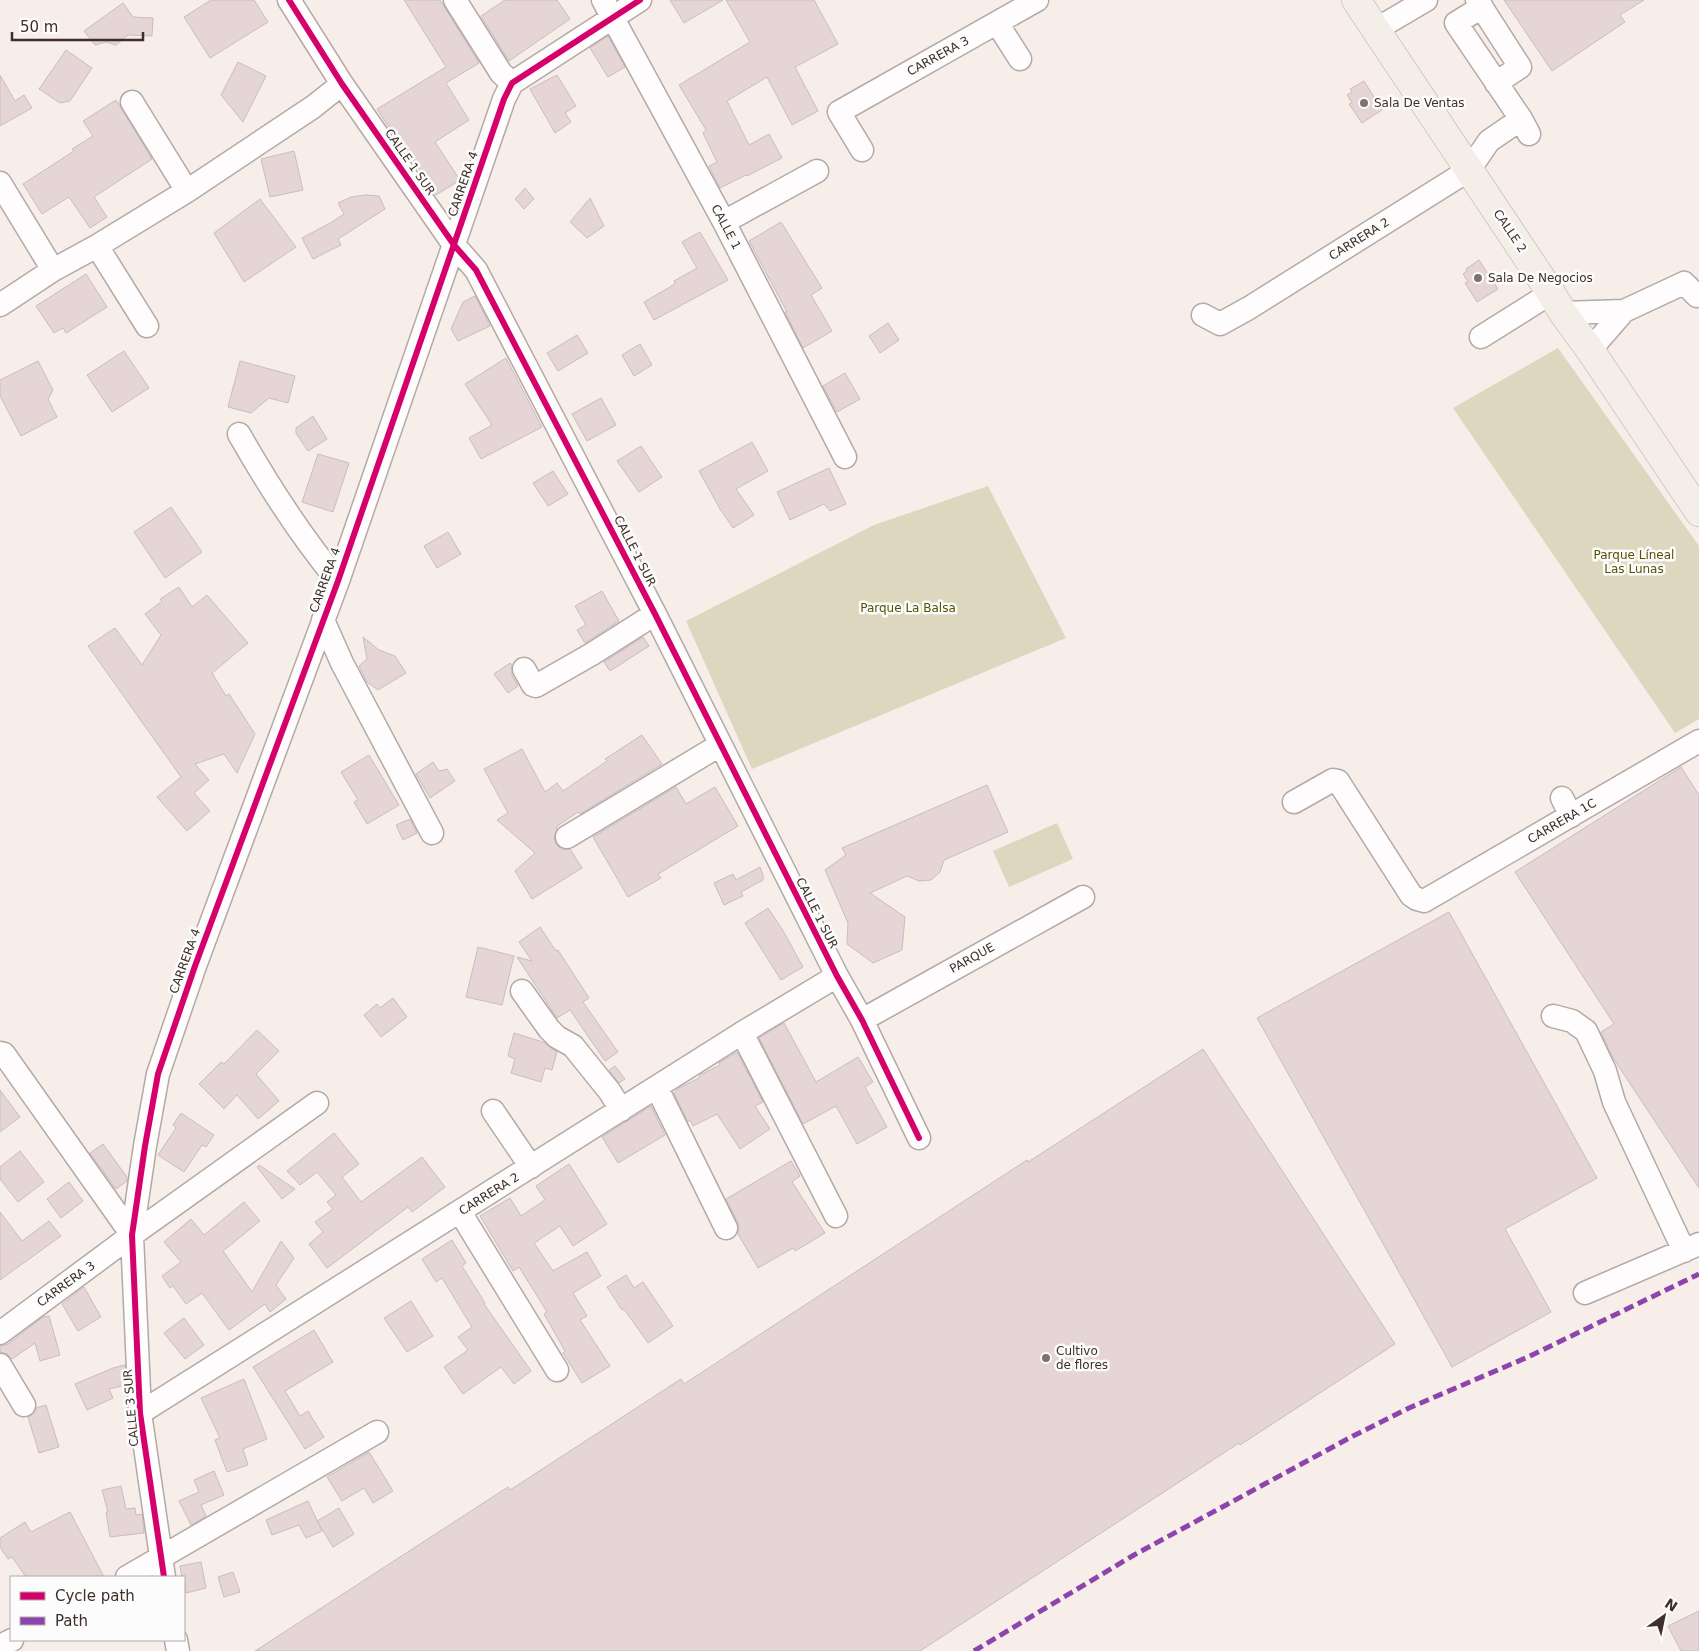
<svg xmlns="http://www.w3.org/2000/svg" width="1699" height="1651" font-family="'DejaVu Sans',sans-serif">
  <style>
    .green { fill: #ddd7bf }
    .building { fill: #e6d5d6; stroke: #c9bdbd }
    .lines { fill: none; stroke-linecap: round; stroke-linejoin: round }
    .minor-casing { stroke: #b4a9a5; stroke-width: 25 }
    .major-casing { stroke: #d1cbc9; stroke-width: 30 }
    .minor { stroke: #fefcfc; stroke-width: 22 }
    .major { stroke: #f4eee9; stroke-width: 28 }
    .quiet { stroke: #8e44ad; stroke-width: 5; stroke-dasharray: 10 5; stroke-linecap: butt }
    .cycleway-casing { stroke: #fcfcfc; stroke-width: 9 }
    .cycleway { stroke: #d6006c; stroke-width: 6 }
    .poi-dot { fill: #7f726d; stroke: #fcfcfc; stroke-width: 2 }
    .labels { text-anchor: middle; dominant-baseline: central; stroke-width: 5; stroke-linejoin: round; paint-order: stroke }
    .street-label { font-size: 12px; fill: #3e2f29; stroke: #fcfcfc }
    .poi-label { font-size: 12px; fill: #3e2f29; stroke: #fcfcfc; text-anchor: start }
    .park-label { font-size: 12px; fill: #575200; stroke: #fcfcfc }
  </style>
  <rect width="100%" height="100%" fill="#f7eeea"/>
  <path class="green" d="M1558 348 1699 546V719L1675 733 1453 408Z
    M988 486 1066 638 752 769 686 621 874 525Z
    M1057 823 1073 859 1009 887 993 851Z"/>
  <path class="building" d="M211 0H254L268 22 210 58 184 17Z
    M404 0H440L479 63 446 83 469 120 435 142 460 180 436 195 411 156 400 140 398 141 377 109 446 67Z
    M505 0H557L570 19 509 61 481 16Z
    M670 0H723L684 23Z
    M726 0H814L838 44 795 67 818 111 792 125 767 77 727 101 749 145 769 134 782 158 747 176 746 175 720 188 709 166 717 162 703 133 706 130 679 85 750 42Z
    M1504 0H1644L1620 15 1625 22 1552 71Z
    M123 3 133 17 153 18 152 36 128 35 116 45 106 42 95 45 84 31Z
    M608 36 625 67 608 77 590 48Z
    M66 50 92 68 70 101 60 103 39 89Z
    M238 62 266 76 243 122 221 95Z
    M0 75 15 101 24 95 32 108 0 126Z
    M557 75 576 106 565 113 571 122 555 133 530 89Z
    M1364 81 1382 110 1362 123 1349 104 1352 103 1347 95 1352 92 1350 89Z
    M116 100 152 159 94 197 107 217 90 228 69 197 42 214 23 184 74 151 72 149 93 136 83 121Z
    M294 151 303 190 270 197 261 159Z
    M525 188 534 199 524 209 515 199Z
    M366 195 379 196 385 209 338 239 341 245 313 259 302 238 332 222 344 214 338 203 351 197Z
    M590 198 604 226 587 238 570 222Z
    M260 199 296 247 244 282 214 233Z
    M781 222 822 288 811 295 832 331 803 348 785 312H787L749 241Z
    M700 232 728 280 654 320 644 302 675 284 674 281 697 268 682 242Z
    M1479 260 1498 289 1477 302 1465 283 1468 282 1463 274 1467 271 1466 269Z
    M86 274 107 307 66 333 63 328 54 333 36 306Z
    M475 296 490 326 458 341 451 329 463 302Z
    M888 323 899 340 880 353 869 336Z
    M577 335 588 353 558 371 547 353Z
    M640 344 652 365 634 376 622 355Z
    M124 351 149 388 112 412 87 375Z
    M506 358 542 427 481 459 469 438 492 425 465 384Z
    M38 361 53 390 48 399 57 417 21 436 0 396V380Z
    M240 361 295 376 288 403 269 398 251 413 228 407Z
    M845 373 860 399 837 412 823 386Z
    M601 398 616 425 587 441 572 414Z
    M313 416 327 439 308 451 296 433V428Z
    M752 442 768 471 736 489 754 515 733 528 720 509 699 471Z
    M641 446 662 477 639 492 617 461Z
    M318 454 349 463 333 512 302 502Z
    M829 468 846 504 830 511 824 504 790 520 777 492Z
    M553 471 568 494 548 506 533 483Z
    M171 507 202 552 165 578 134 532Z
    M448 532 461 554 437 568 424 546Z
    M179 587 192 607 207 595 248 643 212 673 226 696 229 694 255 734 237 773 224 754 195 764 209 780 194 793 210 811 187 831 157 797 181 777 88 646 115 628 142 665 161 635 145 614 162 601 160 599Z
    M602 591 619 621 585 643 577 630 586 625 575 606Z
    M363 637 379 650 395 656 406 673 378 690 367 682 359 666 367 659Z
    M643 637 649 646 610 671 604 662Z
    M510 663 512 665V675L518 686 508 693 494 674Z
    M642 735 662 764 580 814 578 812 556 827 557 829 554 838 556 844 561 849H570L582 868 532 899 515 871 535 853 497 820 508 813 484 769 522 749 545 792 557 783 563 791 607 761 605 759Z
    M369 755 399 805 367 824 354 802 358 800 341 772Z
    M433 762 439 771 447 769 455 781 430 798 416 774Z
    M1681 767 1699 795V1188L1613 1058 1601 1032 1614 1024 1515 872Z
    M987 785 1008 832 944 860 940 872 931 880 919 881 907 876 870 893 905 917 902 950 873 963 847 944 848 923 825 870 846 855 842 848Z
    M676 787 686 804 715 787 738 826 658 874 661 878 628 897 593 837Z
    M410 819 417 833 403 840 396 825Z
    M760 867 763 875V880L741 892 743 896 724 905 714 883 733 874 736 880Z
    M768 908 782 929 803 967 781 980 745 923Z
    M1449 912 1597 1178 1505 1229 1551 1312 1452 1367 1257 1018Z
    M540 927 556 951 558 950 589 998 583 1002 618 1052 605 1061 570 1010 557 1018 517 957 532 961 519 942Z
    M478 947 514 956 502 1005 466 997Z
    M393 998 407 1017 381 1037 364 1015 377 1004 380 1008Z
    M784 1023 816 1082 858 1057 873 1082 865 1087 887 1127 857 1144 836 1106 803 1124 759 1038Z
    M257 1030 279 1051 256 1074 279 1101 258 1119 237 1095 224 1109 199 1084 221 1062 224 1064Z
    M514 1033 543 1042 557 1052 552 1070 545 1068 541 1082 511 1073 515 1059 508 1056Z
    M1203 1049 1395 1344 1240 1445 1239 1443 920 1651H255L508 1487 510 1490 681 1379 684 1384 1027 1160 1028 1162Z
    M737 1052 763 1102 755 1106 770 1129 740 1149 717 1114 693 1126 690 1120 688 1122 674 1093 679 1088 699 1078 700 1075 720 1065 719 1063Z
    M615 1066 625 1079 619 1083 609 1070Z
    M0 1090 20 1117 0 1132Z
    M651 1106 665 1135 618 1163 602 1137Z
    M181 1113 214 1135 206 1147 202 1145 184 1172 158 1155 176 1128 173 1125Z
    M334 1133 359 1164 342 1177 361 1202 422 1157 445 1187 412 1212 408 1207 327 1268 309 1244 323 1232 315 1222 333 1209 327 1202 336 1195 317 1172 300 1185 287 1171Z
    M103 1144 127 1177V1181L116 1189 90 1153Z
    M20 1151 44 1182 18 1202 0 1179V1167Z
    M791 1161 800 1176 792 1182 825 1233 795 1251 793 1248 758 1268 738 1234 739 1228 738 1223 726 1199Z
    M569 1164 607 1224 573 1246 560 1226 534 1243 553 1271 587 1252 601 1276 573 1293 587 1316 580 1320 610 1366 582 1383 563 1353 565 1351 544 1314 547 1312 519 1267 513 1271 480 1216 510 1198 521 1216 545 1200 536 1186Z
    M259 1165 295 1189 282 1199 257 1167Z
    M69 1182 83 1201 61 1218 47 1199Z
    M244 1202 260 1221 223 1251 252 1292 281 1241 294 1258 276 1285 286 1299 270 1312 265 1304 229 1330 202 1293 186 1304 173 1286 170 1288 162 1276 181 1262 164 1242 191 1219 204 1235Z
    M0 1212 22 1241 49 1221 61 1236 0 1280Z
    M452 1240 466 1263 462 1266 485 1303 484 1304 531 1371 514 1384 501 1367 463 1394 444 1367 468 1350 458 1337 472 1327 442 1278 436 1282 422 1259Z
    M626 1275 634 1288 643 1282 673 1326 648 1343 624 1309 622 1310 607 1287Z
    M84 1287 101 1317 78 1331 62 1304Z
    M411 1301 433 1336 407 1352 384 1318Z
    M49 1316 60 1355 40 1361 35 1343 12 1359 7 1354 0 1352V1346L8 1344 43 1317Z
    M184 1318 204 1345 185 1359 164 1333Z
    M314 1330 333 1362 285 1391 300 1416 308 1411 324 1437 305 1449 253 1367Z
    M125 1365 126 1385 109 1389 113 1398 87 1410 75 1384 113 1368Z
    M244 1379 267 1439 243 1449 248 1465 227 1472 215 1440 220 1438 201 1398Z
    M46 1405 59 1447 39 1453 28 1417 35 1412 36 1408Z
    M369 1452 393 1491 373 1503 364 1488 342 1501 327 1477Z
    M214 1471 224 1495 201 1505 206 1516 191 1525 179 1501 199 1492 194 1480Z
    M121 1486 126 1509 135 1508 136 1515 142 1514 144 1533 110 1537 106 1512H108L102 1490Z
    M308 1501 322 1531 306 1538 299 1525 272 1535 266 1520Z
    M339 1508 354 1534 333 1547 317 1521Z
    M70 1512 104 1577H26L12 1557 8 1559 0 1547V1538L25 1522 31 1532Z
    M201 1562 206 1588 186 1593 184 1577H182L180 1566Z
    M233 1572 240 1592 224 1597 218 1577Z
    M1699 1611V1651H1681L1668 1626Z"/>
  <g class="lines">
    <defs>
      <path id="minor" d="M289 0 342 84 454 245 476 270 655 614 837 976 862 1020 919 1138
        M455 0 501 73 512 83
        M603 0 724 222 845 457
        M1477 0 1520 67 1496 83
        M1482 7 1456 23 1521 119
        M997 23 1020 59
        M1375 30 1426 0
        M132 102 187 191
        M862 150 839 112 1037 0
        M0 183 53 270
        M724 222 817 171
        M97 246 147 326
        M0 305 53 270 97 246 187 191 313 107 342 84
        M1563 313 1624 311 1684 283 1697 296
        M1203 315 1220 324 1249 308 1469 170 1489 141 1521 119 1529 134
        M1481 337 1551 293
        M1590 350 1624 311
        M239 434C268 485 300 535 338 581
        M323 620 342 663 432 833
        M524 669 533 685 536 686 592 654 655 614
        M1562 798 1571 816
        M1294 802 1333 780 1338 781 1411 895 1417 899 1424 901 1699 741
        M567 837 720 745
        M522 991 549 1029 557 1037 573 1046 610 1092 621 1110
        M1553 1016 1572 1021 1586 1031 1605 1071 1614 1102 1684 1251
        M862 1020 1083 897
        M742 1033 836 1216
        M0 1053 4 1054 132 1235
        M657 1088 726 1228
        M493 1111 531 1167
        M460 1212 557 1370
        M1585 1293 1699 1244
        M0 1333 132 1235 317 1103
        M0 1365 24 1405
        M140 1413 742 1033 837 976
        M127 1577 377 1432
        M164 1577 140 1413 132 1235 145 1146 158 1074 195 966 338 581 504 99 512 83 640 0
        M176 1640 178 1651
        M0 1646 12 1640"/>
      <path id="major" d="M1356 0 1551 293 1563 313 1590 350 1699 512"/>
    </defs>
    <use href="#minor" class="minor-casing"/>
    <use href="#major" class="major-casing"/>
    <use href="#minor" class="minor"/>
    <use href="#major" class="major"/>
    <path class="quiet" d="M974 1651 1134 1555 1353 1436 1409 1408 1528 1357 1699 1274"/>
    <defs>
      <path id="cycleway" d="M289 0 342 84 454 245 476 270 655 614 837 976 862 1020 919 1138
        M164 1577 140 1413 132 1235 145 1146 158 1074 195 966 338 581 504 99 512 83 640 0"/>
    </defs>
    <use href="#cycleway" class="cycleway-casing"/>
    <use href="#cycleway" class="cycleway"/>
  </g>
  <g class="poi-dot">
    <circle cx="1364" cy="103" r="5"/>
    <circle cx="1478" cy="278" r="5"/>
    <circle cx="1046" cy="1358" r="5"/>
  </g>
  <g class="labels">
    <g class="street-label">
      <text transform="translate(938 56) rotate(-29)">CARRERA 3</text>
      <text transform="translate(410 162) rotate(55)">CALLE 1 SUR</text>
      <text transform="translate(463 184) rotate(-71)">CARRERA 4</text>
      <text transform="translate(726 227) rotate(62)">CALLE 1</text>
      <text transform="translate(1510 231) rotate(56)">CALLE 2</text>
      <text transform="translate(1359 239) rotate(-32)">CARRERA 2</text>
      <text transform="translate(635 551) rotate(63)">CALLE 1 SUR</text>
      <text transform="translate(325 580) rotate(-70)">CARRERA 4</text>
      <text transform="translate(1562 821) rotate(-30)">CARRERA 1C</text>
      <text transform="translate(817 913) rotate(63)">CALLE 1 SUR</text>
      <text transform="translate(972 958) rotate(-29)">PARQUE</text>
      <text transform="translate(185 961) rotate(-70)">CARRERA 4</text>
      <text transform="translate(489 1194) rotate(-32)">CARRERA 2</text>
      <text transform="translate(66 1284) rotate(-36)">CARRERA 3</text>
      <text transform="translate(131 1408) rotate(-95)">CALLE 3 SUR</text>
    </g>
    <g class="poi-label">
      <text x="1374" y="103">Sala De Ventas</text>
      <text x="1488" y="278">Sala De Negocios</text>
      <text x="1056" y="1351">Cultivo<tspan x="1056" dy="14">de flores</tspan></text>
    </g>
    <g class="park-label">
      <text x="1634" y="555">Parque Líneal<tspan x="1634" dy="14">Las Lunas</tspan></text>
      <text x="908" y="608">Parque La Balsa</text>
    </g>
  </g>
  <rect x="10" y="1576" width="175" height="65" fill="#fcfcfc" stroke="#b0aaa8"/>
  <rect x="20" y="1592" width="25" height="8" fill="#d6006c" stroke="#b0aaa8"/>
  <text x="55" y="1601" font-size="15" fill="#3e2f29">Cycle path</text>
  <rect x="20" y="1617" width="25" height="8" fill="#8e44ad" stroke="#b0aaa8"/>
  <text x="55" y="1626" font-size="15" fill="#3e2f29">Path</text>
  <g transform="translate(1664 1616) rotate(33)" stroke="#fcfcfc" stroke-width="4" paint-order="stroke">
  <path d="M0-4L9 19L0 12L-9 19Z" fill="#3e2f29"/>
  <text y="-8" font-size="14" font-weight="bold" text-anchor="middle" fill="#3e2f29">N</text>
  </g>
  <path d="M12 32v8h131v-8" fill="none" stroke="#3e2f29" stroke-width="2.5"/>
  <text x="20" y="32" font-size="15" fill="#3e2f29" stroke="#fcfcfc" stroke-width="4" paint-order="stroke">50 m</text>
</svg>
